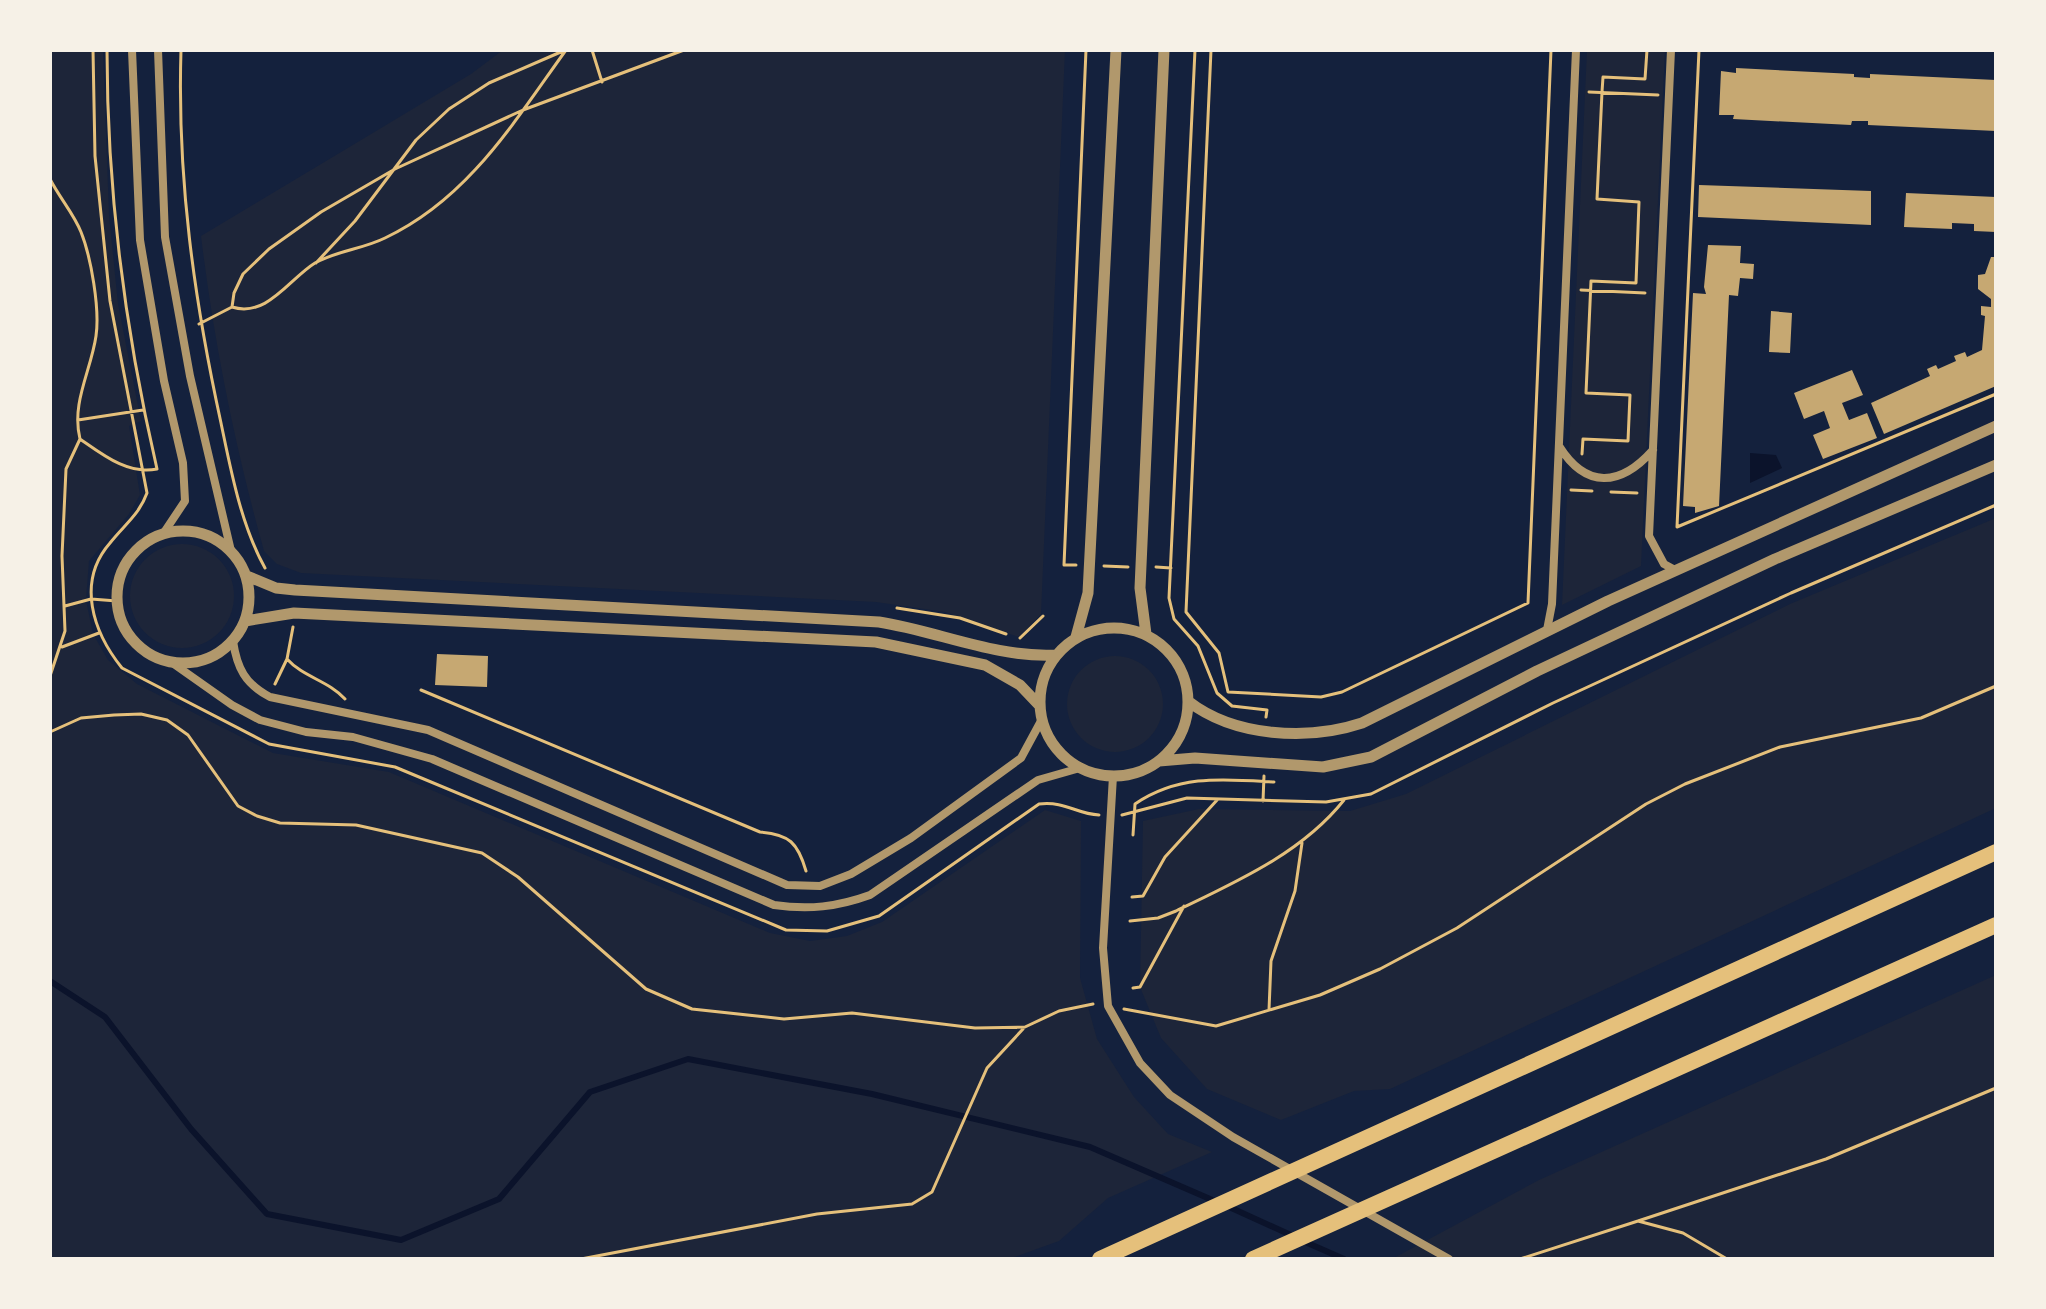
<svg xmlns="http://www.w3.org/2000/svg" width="2046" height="1309" font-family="Ubuntu,sans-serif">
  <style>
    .green { fill: #1d2539 }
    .water { fill: #0b132b }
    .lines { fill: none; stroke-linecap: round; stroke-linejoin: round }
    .stream { stroke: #0b132b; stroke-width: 6 }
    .building { fill: #c6a872 }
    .path { stroke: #e5c07b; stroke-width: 3 }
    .minor { stroke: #b1986c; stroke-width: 8 }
    .tertiary { stroke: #b1986c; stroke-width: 11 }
    .motorway { stroke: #e5c07b; stroke-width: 16 }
  </style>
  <rect width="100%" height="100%" fill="#14213d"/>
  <path class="green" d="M50 50H103L109 215 118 304 141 421 129 426 140 495 129 514 89 561 86 600 93 634 108 660 137 684 273 753 389 772 770 933 810 941 847 936 882 922 1045 810 1081 821 1080 978 1097 1039 1134 1097 1168 1134 1212 1152 1108 1198 1059 1241 1009 1259H50Z
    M503 50H1065L1041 614 1019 637 945 612 876 602 301 573 277 564 264 551C235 447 214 343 201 236L471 74Z
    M1587 50H1665L1641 566 1562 605Z
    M1996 518V808L1390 1089 1354 1091 1281 1120 1207 1089 1161 1038 1140 987 1143 821 1199 809 1350 811 1406 794 1790 604Z
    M130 596a52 52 0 1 1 104 0a52 52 0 1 1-104 0Z
    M1067 704a48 48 0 1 1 96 0a48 48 0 1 1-96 0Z
    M1996 975V1259H1392L1539 1180Z"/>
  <path class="water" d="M1750 453 1776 455 1782 468 1750 483Z"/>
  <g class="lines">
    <path class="stream" d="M50 981 105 1017 191 1129 267 1214 401 1240 499 1199 590 1092 688 1059 872 1094 1090 1147 1217 1202
      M1227 1206 1293 1236
      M1303 1241 1344 1259"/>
  </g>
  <path class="building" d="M1736 68 1854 74V77L1870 78V74L1996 80V131L1868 125V121H1852L1851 125 1733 119 1734 115H1719L1721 71 1736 73Z
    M1699 185 1871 191V225L1698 217Z
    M1906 193 1996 197V232L1974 231V224L1952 223V229L1904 227Z
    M1708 245 1741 246 1740 263 1754 264 1753 279 1740 278 1738 296 1729 295 1719 506 1695 513V507L1683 506 1693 293 1706 294 1704 287Z
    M1991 257H1996V386L1884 434 1871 403 1930 376 1927 369 1936 365 1938 369 1956 361 1954 356 1965 352 1967 357 1982 350 1985 316 1981 315V306L1991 307V299L1978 289V275L1985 274Z
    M1771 311 1792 313 1790 353 1769 352Z
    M1852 370 1863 395 1842 403 1849 420 1867 413 1877 438 1823 459 1813 435 1830 428 1824 411 1804 419 1794 393Z
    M437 654 488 656 487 687 435 685Z"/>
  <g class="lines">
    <path class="path" d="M93 50 95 156 110 301 147 493C139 515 124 525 110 543 76 582 93 632 122 668L269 744 395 767 786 930 827 931 879 916 1039 804C1066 801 1076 814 1099 815
      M181 50C177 178 194 299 221 423 231 471 241 525 265 568
      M592 50 602 82
      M1195 50 1169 598 1174 619 1198 646 1217 693 1232 706 1267 710 1266 717
      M1211 50 1186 612 1219 653 1228 692 1321 697 1342 692 1528 603 1551 50
      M1699 50 1677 527 1996 394
      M1589 92 1658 95
      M50 179C59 197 74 214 81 232 91 257 100 309 96 336 91 371 71 403 80 439 103 455 128 475 157 469 125 331 107 192 107 50
      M316 263 355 221 416 140 449 109 489 83 563 51
      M1581 290 1645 293
      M232 307 234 293 243 274 269 249 321 212 395 169 523 110 684 50
      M199 324 232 307C267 318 289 279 315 263 336 251 363 249 385 238 468 199 514 122 566 50
      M78 420 143 410
      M1582 454 1583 439 1628 441 1630 395 1586 393 1591 281 1636 283 1639 202 1597 199 1602 92 1603 77 1645 79 1647 50
      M1571 490 1592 491
      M1611 492 1637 493
      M1076 565H1064L1086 50
      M1104 566 1128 567
      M1156 567 1171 568
      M65 606 91 599 117 601
      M897 608 960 618 1006 634
      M1020 638 1043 616
      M62 647 99 633
      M287 659C303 677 329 681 345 699
      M50 676 65 631 62 556 66 469 80 439
      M275 684 287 659 293 627
      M421 690 760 832C789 834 798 843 806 871
      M50 732 81 718 114 715 141 714 167 720 188 735 238 806 257 816 280 823 356 825 482 853 518 877 646 989 692 1009 784 1019 852 1013 975 1028 1025 1027 1059 1011 1093 1004
      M1263 801 1264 776
      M1122 815 1187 798 1326 802 1371 794 1553 703 1791 593 1996 505
      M1133 835 1135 804C1179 774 1224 779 1274 782
      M1132 897 1143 896 1165 857 1218 799
      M1130 921 1158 918 1176 911C1236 882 1302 853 1344 800
      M1133 988 1140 987 1184 906
      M1124 1009 1216 1026 1320 995 1380 969 1457 928 1646 804 1685 784 1780 747 1921 718 1996 686
      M1269 1010 1271 961 1295 891 1302 843
      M1638 1221 1826 1159 1996 1088
      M581 1259 817 1214 912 1204 932 1192 987 1068 1023 1029
      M1520 1259 1638 1221 1683 1233 1727 1259"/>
    <path class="minor" d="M132 50 140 240 164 381 183 463 185 501 163 534
      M158 50 165 237 190 376 231 551
      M1671 50 1649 536 1664 564 1675 570
      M1559 446C1586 489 1620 487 1653 450
      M1547 630 1552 604 1576 50
      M233 641C237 668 245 684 270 697L428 730 787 885 820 886 851 874 911 838 1021 758 1041 721
      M171 662 232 705 260 720 306 732 353 737 432 759 774 905C809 910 837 907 870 895L1038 780 1080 768
      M1113 776 1103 948 1108 1006 1140 1063 1170 1095 1233 1137 1449 1259"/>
    <path class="tertiary" d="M117 597a66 66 0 1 1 132 0a66 66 0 1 1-132 0Z
      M247 576 276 588 295 590 879 622C937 631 996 658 1055 655
      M245 621 294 613 876 642 985 665 1020 685 1039 705
      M1040 702a74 74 0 1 1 148 0a74 74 0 1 1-148 0Z
      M1146 634 1140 588 1164 50
      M1076 637 1088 593 1116 50
      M1188 701C1234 737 1308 741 1362 723L1608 601 1996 426
      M1159 761 1195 758 1323 767 1371 757 1537 671 1775 559 1996 465"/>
    <path class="motorway" d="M1100 1259 1996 852
      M1253 1259 1996 925"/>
  </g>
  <rect width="2046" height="1309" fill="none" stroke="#f6f1e7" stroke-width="104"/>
</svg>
